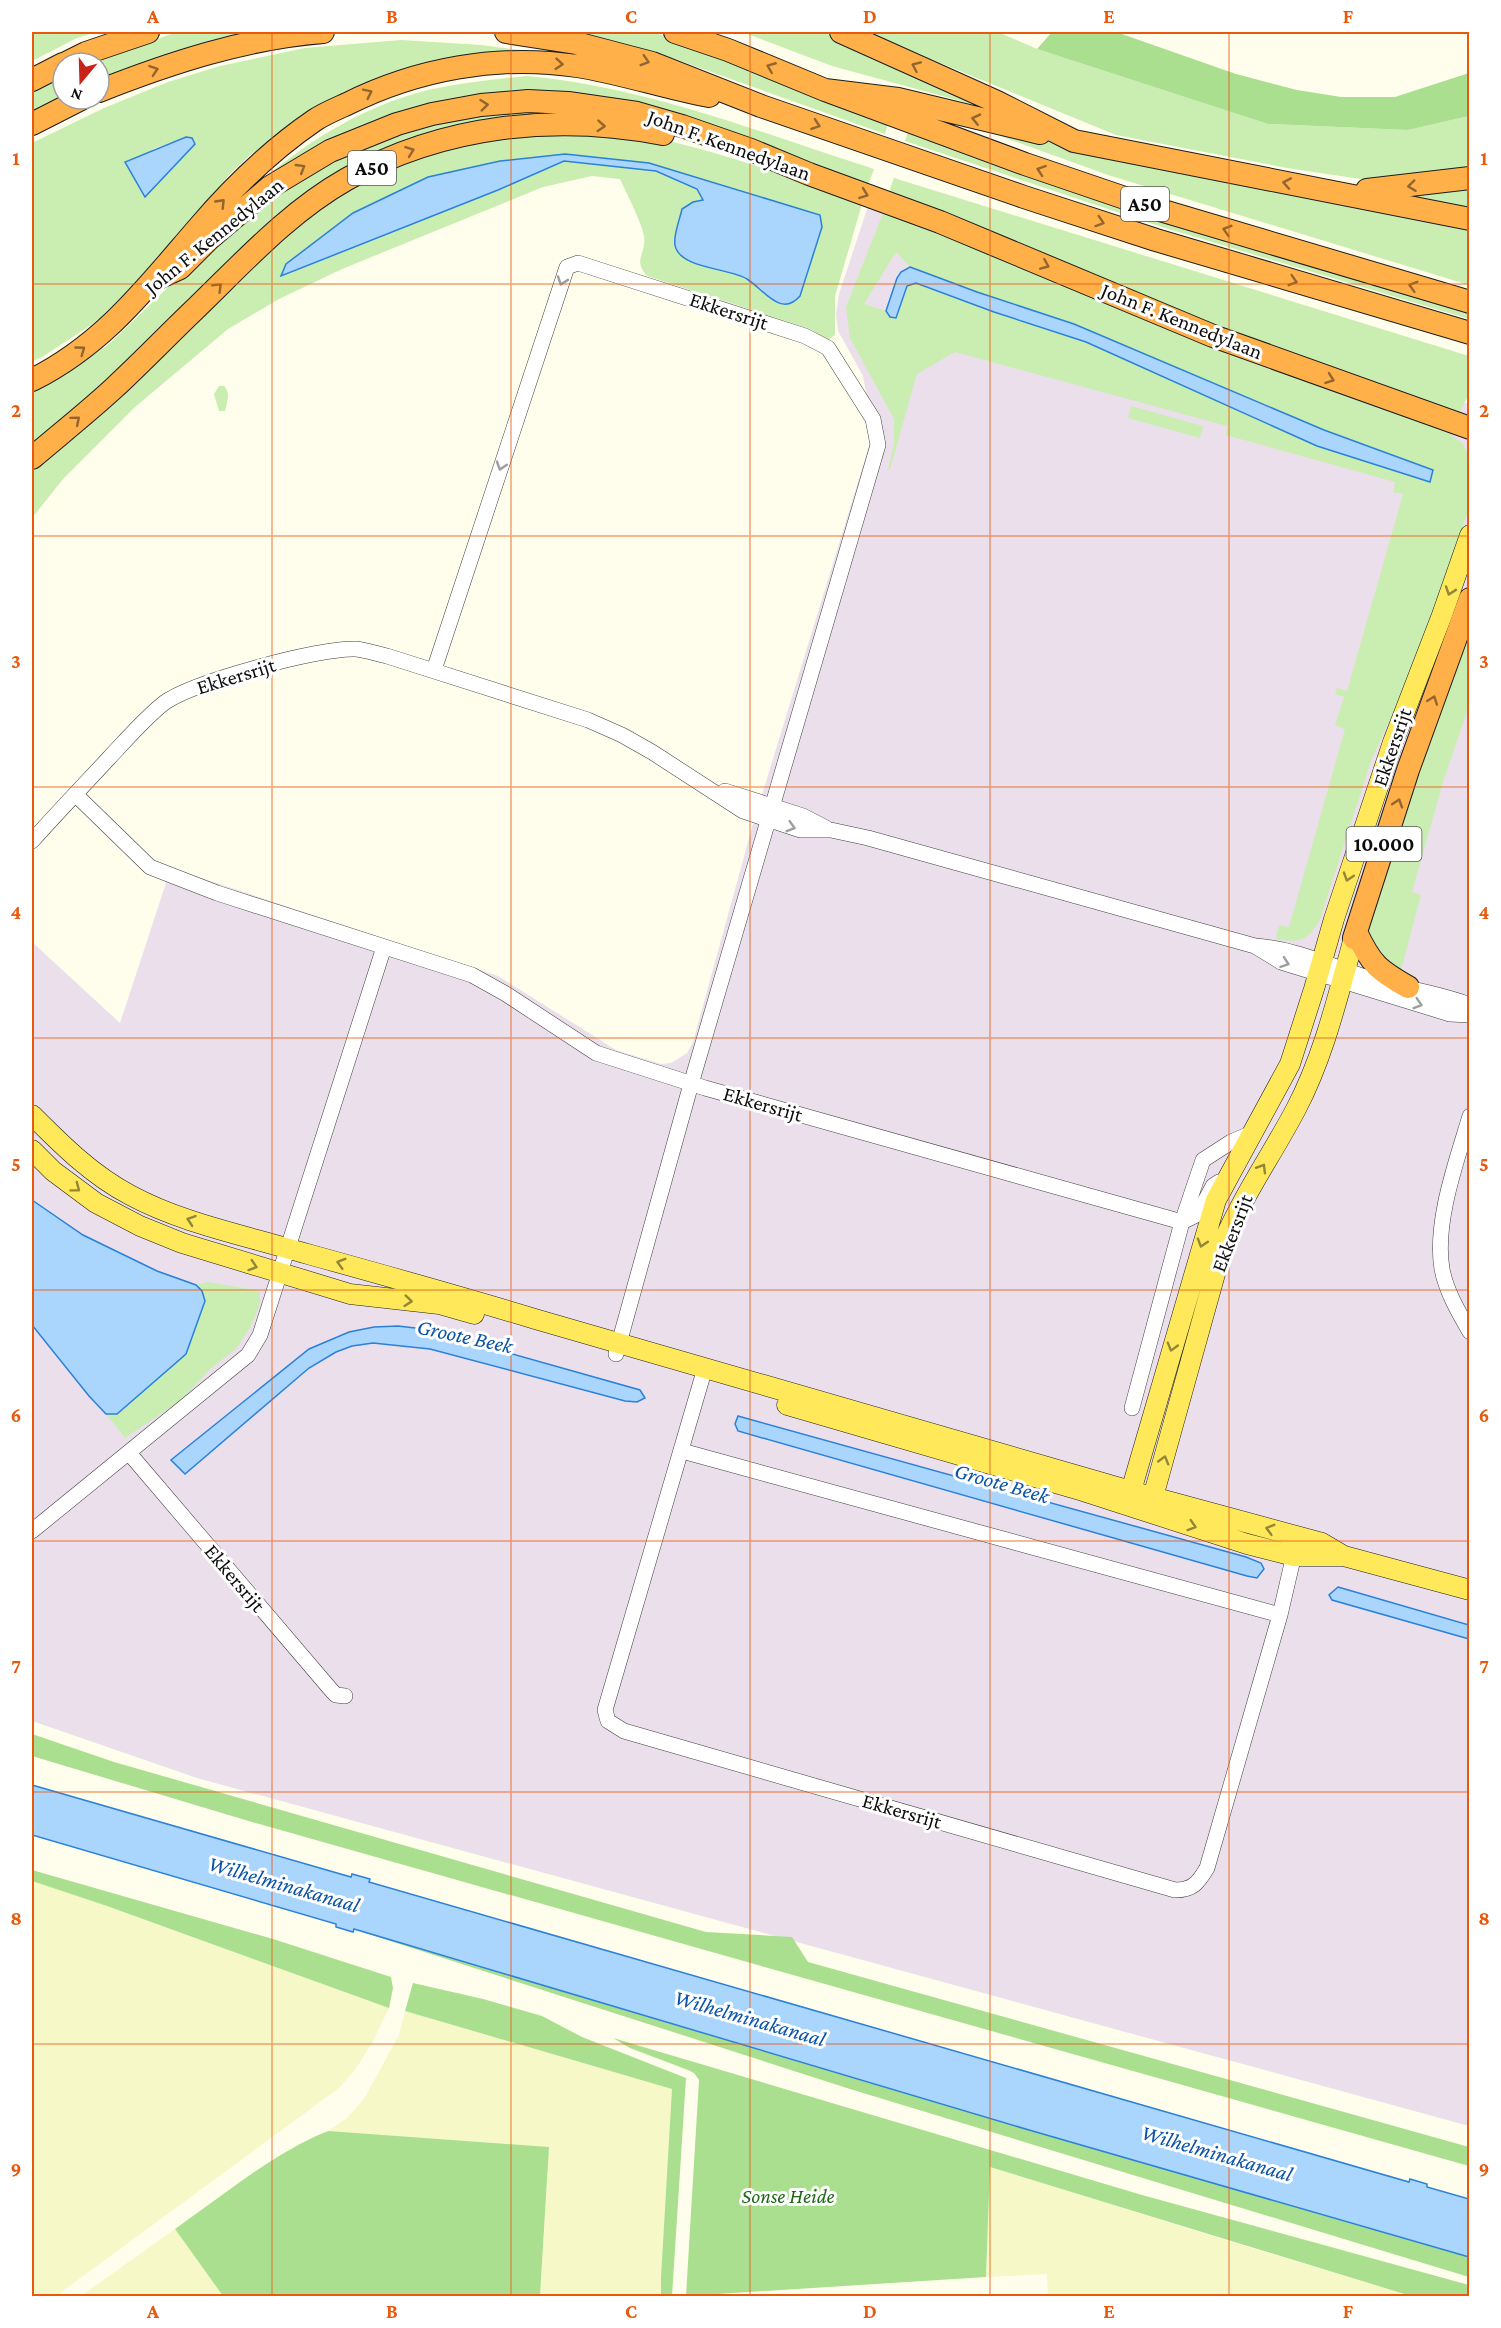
<svg xmlns="http://www.w3.org/2000/svg" width="1501" height="2328" font-family="'Crimson Pro',serif">
  <style>
    .industrial { fill: #ecdfec }
    .farmland { fill: #f7f8c8 }
    .green { fill: #caedb1; fill-rule: evenodd }
    .forest { fill: #aadf8f }
    .water { fill: #aad5fc; stroke: #2a81da; stroke-width: 1.5 }
    .lines { fill: none; stroke-linecap: round; stroke-linejoin: round }
    .minor-casing { stroke: #3f3f3f; stroke-width: 16 }
    .major-casing { stroke: #1d1d1d; stroke-width: 21 }
    .highway-casing { stroke: #1d1d1d; stroke-width: 24 }
    .minor { stroke: #fff; stroke-width: 15 }
    .major { stroke: #ffe95b; stroke-width: 20 }
    .highway { stroke: #ffb049; stroke-width: 22 }
    .oneway { stroke: #92662e }
    .oneway2 { stroke: #9e9e9e }
    .oneway3 { stroke: #928637 }
    .grid { fill: none; stroke: #e8590c; stroke-width: 1.5; stroke-opacity: 0.55 }
    .labels { text-anchor: middle; dominant-baseline: central; stroke-width: 6; stroke-linejoin: round; paint-order: stroke }
    .shield { fill: #fff; stroke: #555; stroke-width: 1.5 }
    .shield-label { font-size: 20px; font-weight: bold; fill: #0c0c0c }
    .street-label { font-size: 21px; fill: #0c0c0c; stroke: #fff }
    .park-label { font-size: 21px; font-style: italic; fill: #1f6917; stroke: #fff }
    .water-label { font-size: 22px; font-style: italic; fill: #0a53a9; stroke: #fff }
    .neatline { fill: none; stroke: #e8590c; stroke-width: 2 }
    .grid-label { font-size: 20px; text-anchor: middle; font-weight: bold; fill: #e8590c }
  </style>
  <rect width="100%" height="100%" fill="#fffdeb"/>
  <path class="industrial" d="M868 206 1469 404V2126L197 1778 32 1721V942L120 1023 171 868 498 976 616 1050 661 1064 671 1063 687 1053 693 1042 753 824 873 433 863 376 838 331 836 314 839 294Z"/>
  <path class="farmland" d="M32 1881 107 1906 389 2008 372 2043 355 2070 339 2088 56 2296H32Z
    M405 2011 673 2089 661 2296H540L548 2173 328 2131 347 2118 364 2099 399 2035Z
    M990 2167 1238 2244 1411 2296H1048L1047 2274 986 2277Z
    M175 2229 223 2296H81Z"/>
  <path class="green" d="M32 32H96L77 38 32 61Z
    M177 32H264C207 42 153 59 99 79V63H89Z
    M578 32H648L662 35 729 59 888 123 885 134 655 52Z
    M742 32H827L979 106 832 66Z
    M869 32H998L1037 49 1268 124 1408 130 1469 116V172L1367 180 1287 168 1116 135 928 58Z
    M401 40 481 45 552 54 307 113 250 155 230 174 125 298 91 325 42 357 32 361V143L104 108 168 82 220 66 305 48ZM186 137H189L195 144 145 197 153 149Z
    M63 76V96L32 112V92Z
    M528 76C650 88 758 132 874 169L868 185 684 121 476 99 244 196C296 148 359 107 428 90 461 83 494 79 528 76Z
    M568 106 566 119 341 178 32 453V391L53 380 108 345 215 242 275 192 330 159 433 119Z
    M965 120 1062 145 1469 223V285L1108 175 964 123Z
    M908 132 1469 310V319L1162 227 905 141Z
    M633 133C712 149 788 175 862 204L835 296V335L828 340 810 329 647 276C632 259 647 254 644 236 641 221 627 194 620 179L592 176 543 187 342 269 279 299 228 329 135 407 63 479 32 518V464L222 288 345 185 483 136ZM565 154 649 163 805 212 810 211 822 227 800 296 783 305 764 294 744 277 688 261 704 200 697 189 656 171 564 161 498 190 282 275Z
    M894 178 1469 356V394L1460 412 1276 351 889 192Z
    M1469 183V214L1382 191Z
    M883 213 1447 431 1462 443 1469 456V508L1416 662 1371 761 1320 919C1308 941 1300 943 1276 939L1279 925 1289 927 1345 729 1335 725 1344 697 1335 694 1337 688 1347 691 1403 494 1393 492 1395 482 1226 435 1227 426 955 352 917 374 890 469H888L894 444V419L850 338 846 307ZM896 252 910 267 977 292 1074 324 1324 430 1433 470 1197 392 1086 342 994 312 916 283 907 286 896 318 890 317 886 311 864 304Z
    M219 386H224C231 393 227 402 225 411H219L214 394Z
    M1131 406 1203 426 1200 438 1128 418Z
    M1469 619V706L1443 782 1412 892 1421 895 1400 974 1371 947 1366 926Z
    M208 1282 260 1291V1304L251 1326 236 1349 210 1369 181 1400 125 1438 106 1414H117L124 1409 186 1354 205 1301 202 1291 196 1285Z"/>
  <path class="forest" d="M1052 32H1116L1236 74 1297 90 1341 97H1395L1469 73V116L1408 130 1268 124 1037 49Z
    M32 1734 114 1762 706 1932 792 1937 808 1962 1469 2147V2166L252 1822 32 1756Z
    M32 1870 273 1939 391 1977 393 1988 389 2008 107 1906 32 1881Z
    M350 1928 1029 2130 1469 2257V2277L850 2089Z
    M413 1983 483 1999 542 2016 582 2037 686 2078 672 2296H661V2277L672 2089 405 2011Z
    M613 2038 1142 2195 1469 2285V2296H1411L990 2167 986 2277 686 2296 699 2080 694 2073 688 2070 630 2048Z
    M328 2131 549 2147 540 2296H223L175 2229C224 2195 273 2153 328 2131Z"/>
  <path class="water" d="M186 137 192 138 195 144 145 197 125 162Z
    M565 154 649 163 820 215 822 227 800 296C781 318 764 290 747 279 730 268 679 269 675 245 673 235 680 219 682 209L693 202 703 200 697 189 656 171 564 161 498 190 281 276 286 264 353 213 428 177 500 161Z
    M910 267 977 292 1074 324 1324 430 1433 470 1430 482 1317 446 1086 342 994 312 916 283 907 286 896 318 890 317 886 311 897 278 901 272Z
    M32 1200 83 1235 157 1271 196 1285 202 1291 205 1301 186 1354 117 1414H106L89 1396 32 1325Z
    M398 1326 424 1329 640 1390 645 1398 637 1402 625 1401 430 1349 373 1343 352 1346 336 1352 309 1368 185 1474 171 1460 309 1349 349 1332 374 1327Z
    M738 1416 1246 1557 1261 1563 1264 1569 1257 1578 1247 1576 738 1431 735 1424Z
    M1338 1587 1469 1625V1639L1332 1600 1329 1595Z
    M32 1785 351 1877 352 1874 370 1879 369 1882 1409 2182 1410 2179 1427 2184V2187L1469 2199V2257L1029 2130 354 1929 353 1932 336 1927V1924L32 1835Z"/>
  <g class="lines">
    <defs>
      <path id="minor" d="M434 670 567 267 578 263 805 336 828 348 873 419 878 445 691 1084 616 1354
        M725 791 803 816 826 828
        M75 794 150 867 217 893 472 975 506 994 596 1053 705 1088 1182 1222 1198 1214 1213 1186 1219 1182
        M32 841C57 813 83 786 109 758 127 739 144 719 164 703 192 682 321 647 356 649 366 650 377 654 387 656L588 720 622 735 652 752 743 811 800 830H831L868 838 1255 946C1299 949 1334 968 1375 980 1407 989 1439 993 1470 1005
        M1255 946 1281 962 1450 1014 1470 1015
        M1470 1116C1457 1160 1434 1222 1442 1269 1446 1291 1459 1313 1470 1332
        M705 1368 605 1710 608 1721 624 1731 1175 1890C1193 1890 1198 1883 1207 1868L1280 1615 1296 1546
        M1132 1408 1182 1222 1203 1160 1231 1142 1252 1133
        M682 1451 1280 1615
        M129 1453 332 1691 336 1695 345 1696
        M32 1531 248 1355 260 1335 384 947"/>
      <path id="major" d="M32 1115C62 1145 92 1175 130 1195 178 1221 234 1233 286 1248 369 1271 453 1294 535 1319L1131 1491 1322 1543 1344 1556 1470 1590
        M32 1150 53 1171 96 1203 140 1226 182 1243 350 1294 439 1304 474 1314
        M787 1405 1083 1491 1247 1544 1294 1556H1342
        M1135 1503 1131 1491 1216 1200 1290 1064 1314 989 1334 919 1393 742 1442 615 1470 535
        M1144 1503 1153 1497 1225 1238C1245 1192 1273 1153 1296 1109 1324 1056 1338 995 1354 938"/>
      <path id="highway" d="M506 32 576 43 652 63 761 106 1024 197 1156 240 1470 333
        M675 32 728 50 825 90 898 99 1040 133
        M841 32 997 102 1074 141 1470 219
        M66 63 86 53 148 32
        M32 80 63 64
        M825 90 1025 164 1160 210 1470 302
        M99 91C170 63 246 38 323 32
        M32 124 81 99
        M1367 190 1470 178
        M156 279 180 268 210 238 270 187 330 151 397 124 432 114 481 105 528 101 568 103 637 113 682 126 751 150 809 174 940 222 1213 336 1470 428
        M32 380C104 344 146 288 198 228 232 188 271 150 315 120 324 114 336 109 347 104 417 69 498 54 577 66 622 73 665 88 709 96
        M32 458C59 435 88 412 114 388 141 363 166 337 192 312 241 265 287 213 347 179 443 125 556 113 663 134
        M1356 932C1371 964 1378 970 1408 987
        M1354 938 1408 770 1470 599"/>
    </defs>
    <use href="#minor" class="minor-casing"/>
    <use href="#major" class="major-casing"/>
    <use href="#highway" class="highway-casing"/>
    <use href="#minor" class="minor"/>
    <use href="#major" class="major"/>
    <use href="#highway" class="highway"/>
  </g>
  <defs><path id="oneway-chevron" d="M-2-3.5L2.5 0L-2 3.5" fill="none" stroke-width="1.6" stroke-linecap="round" stroke-linejoin="round" transform="scale(1.5)"/></defs>
  <g class="oneway">
    <use href="#oneway-chevron" transform="translate(645 61) rotate(17)"/>
    <use href="#oneway-chevron" transform="translate(559 64) rotate(5)"/>
    <use href="#oneway-chevron" transform="translate(916 66) rotate(-156)"/>
    <use href="#oneway-chevron" transform="translate(771 67) rotate(-158)"/>
    <use href="#oneway-chevron" transform="translate(154 70) rotate(-19)"/>
    <use href="#oneway-chevron" transform="translate(368 93) rotate(-26)"/>
    <use href="#oneway-chevron" transform="translate(484 105) rotate(-6)"/>
    <use href="#oneway-chevron" transform="translate(976 119) rotate(-167)"/>
    <use href="#oneway-chevron" transform="translate(816 125) rotate(19)"/>
    <use href="#oneway-chevron" transform="translate(601 126) rotate(4)"/>
    <use href="#oneway-chevron" transform="translate(410 151) rotate(-20)"/>
    <use href="#oneway-chevron" transform="translate(301 168) rotate(-31)"/>
    <use href="#oneway-chevron" transform="translate(1041 170) rotate(-161)"/>
    <use href="#oneway-chevron" transform="translate(1287 183) rotate(-170)"/>
    <use href="#oneway-chevron" transform="translate(1412 186) rotate(173)"/>
    <use href="#oneway-chevron" transform="translate(864 194) rotate(20)"/>
    <use href="#oneway-chevron" transform="translate(221 203) rotate(-46)"/>
    <use href="#oneway-chevron" transform="translate(1100 222) rotate(18)"/>
    <use href="#oneway-chevron" transform="translate(1227 230) rotate(-163)"/>
    <use href="#oneway-chevron" transform="translate(1045 265) rotate(23)"/>
    <use href="#oneway-chevron" transform="translate(1293 281) rotate(17)"/>
    <use href="#oneway-chevron" transform="translate(1413 286) rotate(-164)"/>
    <use href="#oneway-chevron" transform="translate(218 287) rotate(-45)"/>
    <use href="#oneway-chevron" transform="translate(81 350) rotate(-36)"/>
    <use href="#oneway-chevron" transform="translate(1330 379) rotate(20)"/>
    <use href="#oneway-chevron" transform="translate(76 420) rotate(-40)"/>
    <use href="#oneway-chevron" transform="translate(1433 700) rotate(-70)"/>
    <use href="#oneway-chevron" transform="translate(1398 803) rotate(-72)"/>
  </g>
  <g class="oneway2">
    <use href="#oneway-chevron" transform="translate(562 281) rotate(109)"/>
    <use href="#oneway-chevron" transform="translate(501 466) rotate(108)"/>
    <use href="#oneway-chevron" transform="translate(791 827) rotate(16)"/>
    <use href="#oneway-chevron" transform="translate(1285 963) rotate(19)"/>
    <use href="#oneway-chevron" transform="translate(1418 1004) rotate(17)"/>
  </g>
  <g class="oneway3">
    <use href="#oneway-chevron" transform="translate(1450 591) rotate(109)"/>
    <use href="#oneway-chevron" transform="translate(1348 877) rotate(108)"/>
    <use href="#oneway-chevron" transform="translate(1262 1168) rotate(-59)"/>
    <use href="#oneway-chevron" transform="translate(76 1188) rotate(37)"/>
    <use href="#oneway-chevron" transform="translate(191 1220) rotate(-161)"/>
    <use href="#oneway-chevron" transform="translate(1202 1243) rotate(107)"/>
    <use href="#oneway-chevron" transform="translate(341 1263) rotate(-164)"/>
    <use href="#oneway-chevron" transform="translate(253 1266) rotate(18)"/>
    <use href="#oneway-chevron" transform="translate(408 1301) rotate(6)"/>
    <use href="#oneway-chevron" transform="translate(1172 1347) rotate(106)"/>
    <use href="#oneway-chevron" transform="translate(1164 1460) rotate(-74)"/>
    <use href="#oneway-chevron" transform="translate(1192 1526) rotate(18)"/>
    <use href="#oneway-chevron" transform="translate(1270 1529) rotate(-164)"/>
  </g>
  <path class="grid" d="M272 32V2296M511 32V2296M750 32V2296M990 32V2296M1229 32V2296M32 284H1470M32 536H1470M32 787H1470M32 1038H1470M32 1290H1470M32 1541H1470M32 1792H1470M32 2044H1470"/>
  <g class="labels">
    <g class="shield">
      <rect x="348" y="151" width="48" height="34" rx="4.5"/>
      <rect x="1121" y="187" width="48" height="34" rx="4.5"/>
      <rect x="1346.5" y="827" width="75" height="34" rx="4.5"/>
    </g>
    <g class="shield-label">
      <text x="372" y="168">A50</text>
      <text x="1145" y="204">A50</text>
      <text x="1384" y="844">10.000</text>
    </g>
    <g class="street-label">
      <text transform="translate(729 145) rotate(20)">John F. Kennedylaan</text>
      <text transform="translate(214 236) rotate(-39)">John F. Kennedylaan</text>
      <text transform="translate(729 311) rotate(18)">Ekkersrijt</text>
      <text transform="translate(1182 321) rotate(22)">John F. Kennedylaan</text>
      <text transform="translate(236 676) rotate(-17)">Ekkersrijt</text>
      <text transform="translate(1392 747) rotate(-71)">Ekkersrijt</text>
      <text transform="translate(763 1104) rotate(16)">Ekkersrijt</text>
      <text transform="translate(1232 1233) rotate(-69)">Ekkersrijt</text>
      <text transform="translate(235 1578) rotate(50)">Ekkersrijt</text>
      <text transform="translate(902 1811) rotate(16)">Ekkersrijt</text>
    </g>
    <g class="park-label">
      <text x="788" y="2196">Sonse Heide</text>
    </g>
    <g class="water-label">
      <text transform="translate(465 1336) rotate(12)">Groote Beek</text>
      <text transform="translate(1002 1483) rotate(16)">Groote Beek</text>
      <text transform="translate(284 1884) rotate(16)">Wilhelminakanaal</text>
      <text transform="translate(750 2018) rotate(16)">Wilhelminakanaal</text>
      <text transform="translate(1217 2153) rotate(16)">Wilhelminakanaal</text>
    </g>
  </g>
  <rect width="1501" height="2328" fill="none" stroke="#ffffff" stroke-width="66"/>
  <g transform="translate(81 81) rotate(199)"><circle r="28" fill="#ffffff" stroke="#9e9e9e" stroke-width="1.5"/>
  <path d="M0-4.5L10 22L0 15L-10 22Z" fill="#c92217"/>
  <text y="-9" font-size="16" font-weight="bold" text-anchor="middle" fill="#0c0c0c">N</text>
  </g>
  <rect x="33" y="33" width="1435" height="2262" class="neatline"/>
  <g class="grid-label">
    <text x="153" y="23">A</text>
    <text x="392" y="23">B</text>
    <text x="631" y="23">C</text>
    <text x="870" y="23">D</text>
    <text x="1109" y="23">E</text>
    <text x="1348" y="23">F</text>
    <text x="16" y="165">1</text>
    <text x="1484" y="165">1</text>
    <text x="16" y="417">2</text>
    <text x="1484" y="417">2</text>
    <text x="16" y="668">3</text>
    <text x="1484" y="668">3</text>
    <text x="16" y="919">4</text>
    <text x="1484" y="919">4</text>
    <text x="16" y="1171">5</text>
    <text x="1484" y="1171">5</text>
    <text x="16" y="1422">6</text>
    <text x="1484" y="1422">6</text>
    <text x="16" y="1673">7</text>
    <text x="1484" y="1673">7</text>
    <text x="16" y="1925">8</text>
    <text x="1484" y="1925">8</text>
    <text x="16" y="2176">9</text>
    <text x="1484" y="2176">9</text>
    <text x="153" y="2318">A</text>
    <text x="392" y="2318">B</text>
    <text x="631" y="2318">C</text>
    <text x="870" y="2318">D</text>
    <text x="1109" y="2318">E</text>
    <text x="1348" y="2318">F</text>
  </g>
</svg>
